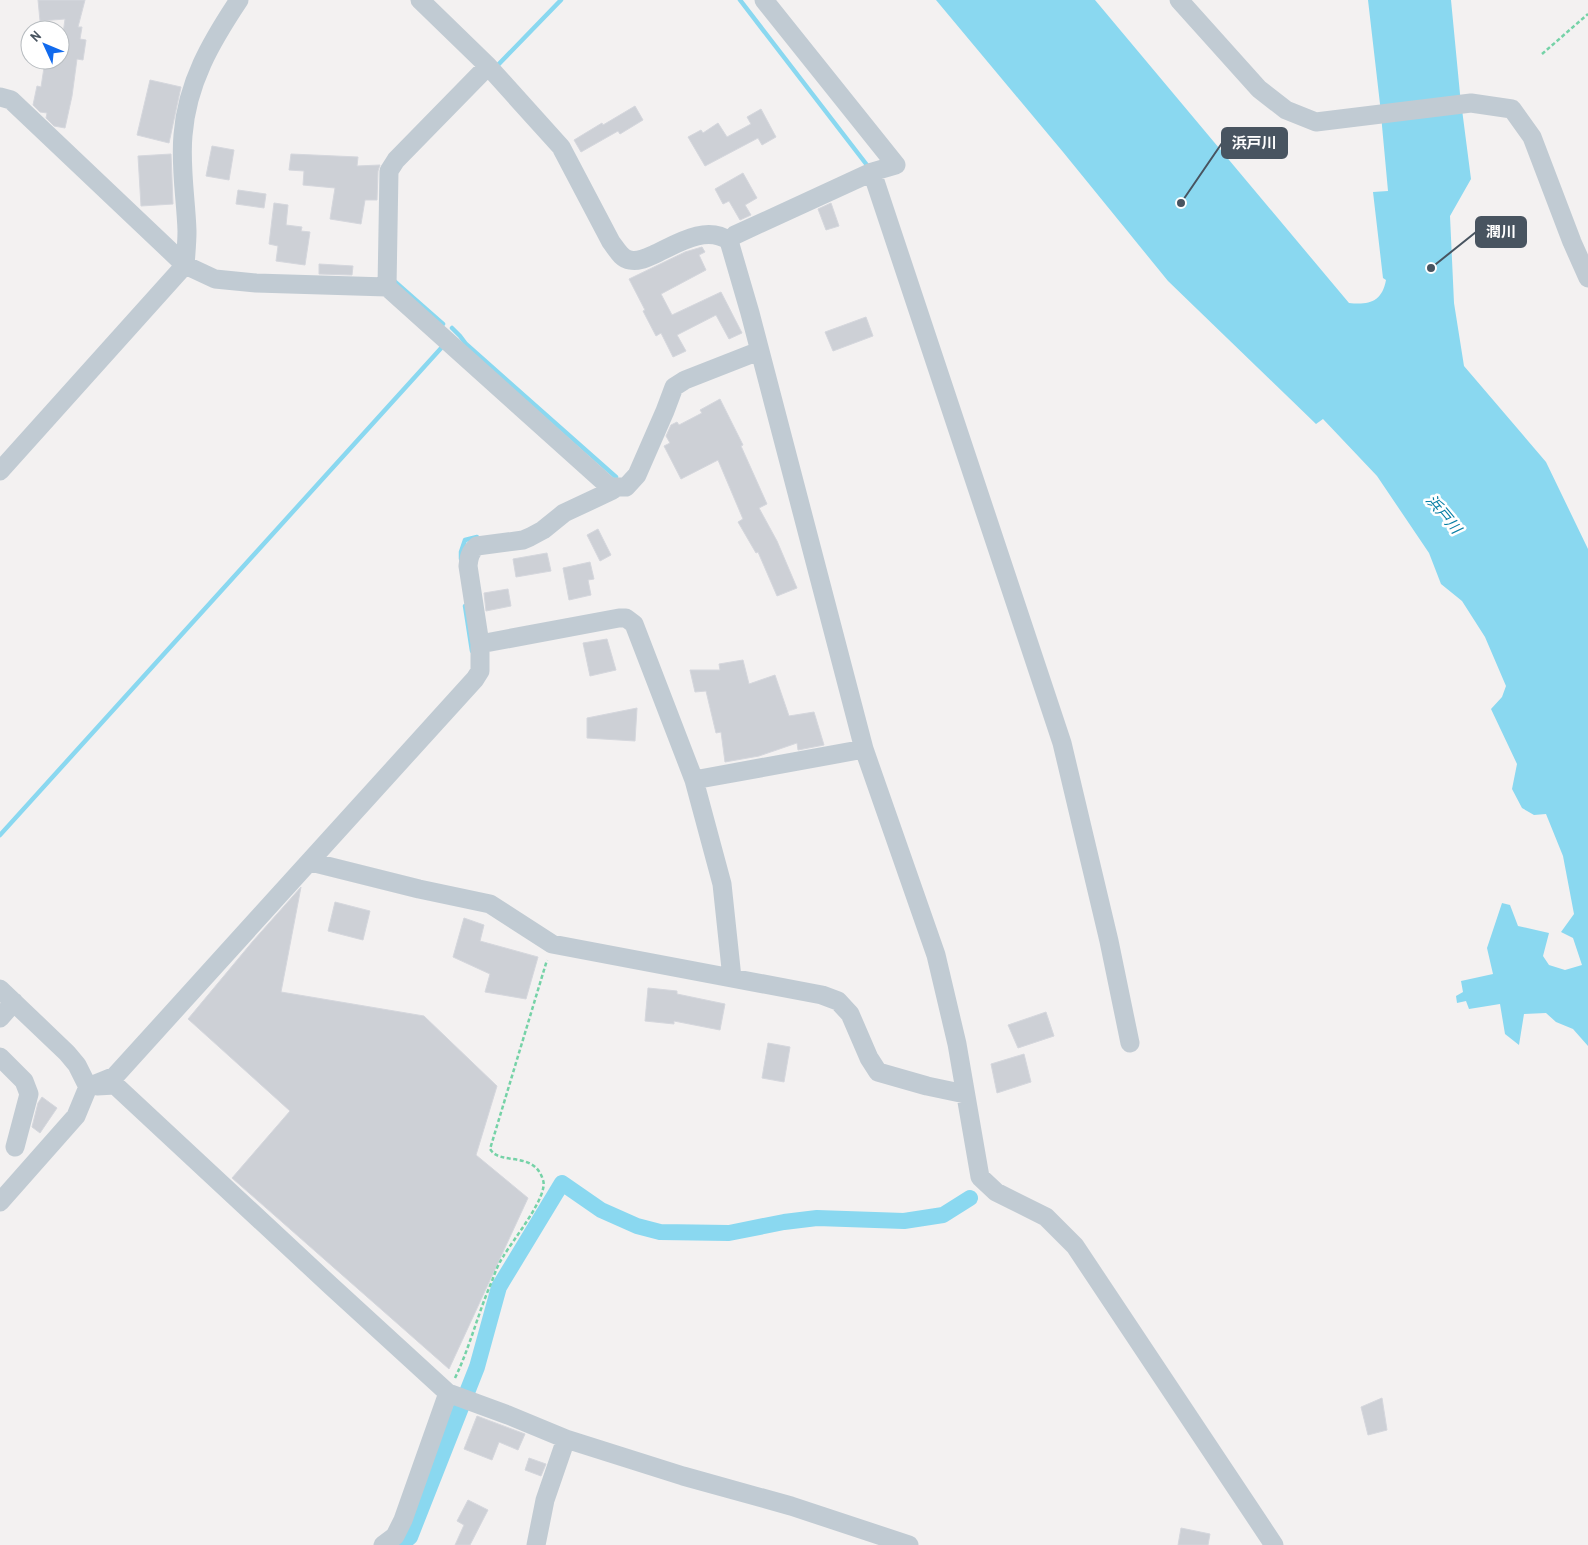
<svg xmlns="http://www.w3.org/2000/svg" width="1588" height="1545" font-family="'Archivo Narrow','Noto Sans JP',sans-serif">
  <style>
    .water { fill: #8ad8f0 }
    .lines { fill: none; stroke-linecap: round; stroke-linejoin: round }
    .stream { stroke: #8ad8f0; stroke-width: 4.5 }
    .canal { stroke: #8ad8f0; stroke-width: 16 }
    .building { fill: #cdd0d6; stroke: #d5d7dd }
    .path { stroke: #75d2a7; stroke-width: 2.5; stroke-dasharray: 4 2.5; stroke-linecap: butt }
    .minor { stroke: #c1cbd3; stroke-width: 19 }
    .labels { text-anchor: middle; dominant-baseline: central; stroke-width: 5; stroke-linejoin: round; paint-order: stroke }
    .water-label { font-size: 15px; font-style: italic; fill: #077ea4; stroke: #fff }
    .leader { fill: none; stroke: #485460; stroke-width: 2 }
    .callout-dot { fill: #485460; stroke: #fff; stroke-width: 2 }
    .callout { fill: #485460; stroke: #485460; stroke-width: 2 }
    .callout-label { font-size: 15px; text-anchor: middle; font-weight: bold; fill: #fff }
  </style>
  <rect width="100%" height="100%" fill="#f3f1f1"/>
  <path class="water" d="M936 0H1095L1349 303C1369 305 1382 302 1386 280L1383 278 1373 192 1388 191 1380 104 1368 0H1451L1460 94 1471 179 1450 216 1454 303 1464 366 1546 462 1588 549V1046L1573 1029 1556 1022 1546 1013 1524 1014 1519 1045 1505 1034 1500 1004 1469 1009 1466 1001 1457 1003 1456 996 1463 992 1461 981 1493 974 1487 948 1502 903 1510 905 1518 926 1549 933 1543 956 1549 965 1565 970 1582 965 1573 938 1561 932 1574 914 1563 856 1546 814 1534 815 1522 808 1512 789 1517 764 1491 709 1502 697 1506 686 1485 637 1462 601 1441 584 1429 553 1377 476 1323 419 1316 424 1168 281 1063 152Z"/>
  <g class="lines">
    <path class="stream" d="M740 0 870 169
      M496 67 561 0
      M393 280 443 324
      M452 328 460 336 466 344 616 477
      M461 559V552L465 540 477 537
      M465 606 472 651
      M0 835 443 346"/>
    <path class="canal" d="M400 1545 410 1537 477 1367 499 1287 562 1183 601 1210 637 1226 660 1232 729 1233 784 1222 817 1218 904 1221 943 1215 970 1198"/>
  </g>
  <path class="building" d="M38 0H85L78 27H82L80 39 86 40 83 60 77 59 72 96 65 128 54 126 46 118 47 113 40 112 33 105 37 86 41 87 45 61 59 63 65 19 40 21Z
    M150 80 181 87 169 143 137 135Z
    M635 106 643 120 620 134 618 131 581 152 574 140 602 123 603 125Z
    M761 109 776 137 762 145 758 138 705 166 688 137 701 130 703 133 718 123 727 137 751 124 747 117Z
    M212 146 234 150 229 180 206 176Z
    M171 154 173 204 141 206 138 156Z
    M291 154 358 157 357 166 380 165 378 171 377 200H365L361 224 330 219 335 188 303 185 304 171 289 170Z
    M743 173 757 198 745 205 751 215 740 220 729 201 723 204 715 189Z
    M238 190 266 194 264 208 236 204Z
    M274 203 288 205 286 225 302 227 301 231 310 232 305 265 276 261 278 246 269 244Z
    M831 203 839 226 826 230 818 209Z
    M702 247 705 252 699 255 706 270 661 294 672 315 721 292 742 333 729 339 716 315 677 335 686 351 673 357 661 333 656 336 643 311 645 310 629 279 685 252Z
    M319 264 353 266 352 275 319 274Z
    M866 317 873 336 833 351 825 332Z
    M720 399 743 445 741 446 767 504 759 508 777 541 797 588 777 596 758 552 756 553 738 522 743 519 718 460 681 479 664 446 670 443 666 436 671 425 677 422 679 425 702 413 700 410Z
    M598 529 611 555 600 561 587 535Z
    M547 553 551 571 516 577 513 559Z
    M590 562 594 579 588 580 591 595 569 600 563 568Z
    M508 589 511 606 486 611 484 593Z
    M607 639 616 670 590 676 583 643Z
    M743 660 749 684 775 675 789 716 814 712 824 745 798 750 797 743 759 756 725 762 721 732 716 733 706 691 695 692 690 670H720L719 664Z
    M637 708 635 741 587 738V718Z
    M301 887 281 992 424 1016 497 1086 476 1155 528 1198 449 1369 232 1178 290 1111 188 1019 253 941Z
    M335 902 370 911 363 940 328 931Z
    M464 918 484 925 480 941 538 957 526 999 485 992 490 974 453 957Z
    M648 988 677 991V994L725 1004 720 1030 674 1021V1024L645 1021Z
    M1046 1012 1054 1036 1018 1048 1008 1025Z
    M768 1043 790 1047 784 1082 762 1078Z
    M1024 1054 1031 1082 997 1093 991 1064Z
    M42 1097 57 1108 40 1133 32 1127 38 1103Z
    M1382 1398 1387 1430 1368 1435 1361 1407Z
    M477 1416 525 1434 518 1450 499 1442 492 1460 464 1449Z
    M529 1458 546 1464 541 1476 525 1470Z
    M468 1500 488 1510 470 1545H455L464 1525 457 1521Z
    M1181 1528 1210 1534 1208 1545H1178Z"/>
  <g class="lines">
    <path class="path" d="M1542 54 1588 14
      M455 1378C470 1347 478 1313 492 1281 495 1273 498 1264 503 1257 512 1241 549 1196 543 1180 534 1150 500 1166 490 1149L547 960"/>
    <path class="minor" d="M420 0 488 66 561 147 611 242C616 248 621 259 630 260 638 262 646 258 653 255 675 245 706 224 729 241L750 313 864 749 936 955 957 1044 980 1177 996 1192 1046 1217 1075 1246 1274 1545
      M1179 0 1259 89 1286 110 1316 122 1471 103 1512 109 1532 137 1572 242 1588 278
      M0 97 11 100 185 265 215 279 256 283 387 287 613 490
      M872 172 1062 743 1109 941 1130 1043
      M729 241 735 235 872 172 896 165 764 0
      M387 287 389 171 396 160 488 66
      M0 471 185 265C186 253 187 242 187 231 186 199 180 167 183 135 187 83 211 42 239 0
      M480 644 619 618H626L634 624 694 780 722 884 732 978
      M694 780 864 749
      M311 862 419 889 490 904 552 944 822 995 838 1001 850 1014 869 1058 878 1072 927 1086 965 1094
      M0 989 67 1053 77 1065 88 1087 76 1116 0 1202
      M0 1018 14 1002
      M0 1057 24 1081 29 1094 15 1147
      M97 1086 115 1085 330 1285 448 1393 508 1415 566 1439 683 1476 791 1506 909 1545
      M88 1087 115 1076 475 679 480 671V644L468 566C469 557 470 552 477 546L523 540 530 537 543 530 564 513 613 490 614 487H626L637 475 665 411 674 387 685 380 759 351
      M383 1545 395 1536 403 1520 448 1393
      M536 1545 545 1500 566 1439"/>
  </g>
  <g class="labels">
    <g class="water-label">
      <text transform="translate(1444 514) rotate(50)">浜戸川</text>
    </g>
  </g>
  <path class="leader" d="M1181 203L1222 143M1431 268L1476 232"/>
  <g class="callout-dot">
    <circle cx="1181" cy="203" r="5"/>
    <circle cx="1431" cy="268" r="5"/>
  </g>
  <g class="callout">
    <rect x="1222" y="128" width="65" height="30" rx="5"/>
    <rect x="1476" y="217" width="50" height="30" rx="5"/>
  </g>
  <g class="callout-label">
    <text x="1254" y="148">浜戸川</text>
    <text x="1501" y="237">潤川</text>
  </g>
  <g transform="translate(45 45) rotate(314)"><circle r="24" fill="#ffffff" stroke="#b6bbbf"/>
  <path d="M0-4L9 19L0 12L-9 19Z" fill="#116aed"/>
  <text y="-8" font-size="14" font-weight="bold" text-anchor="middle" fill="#485460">N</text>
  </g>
</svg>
